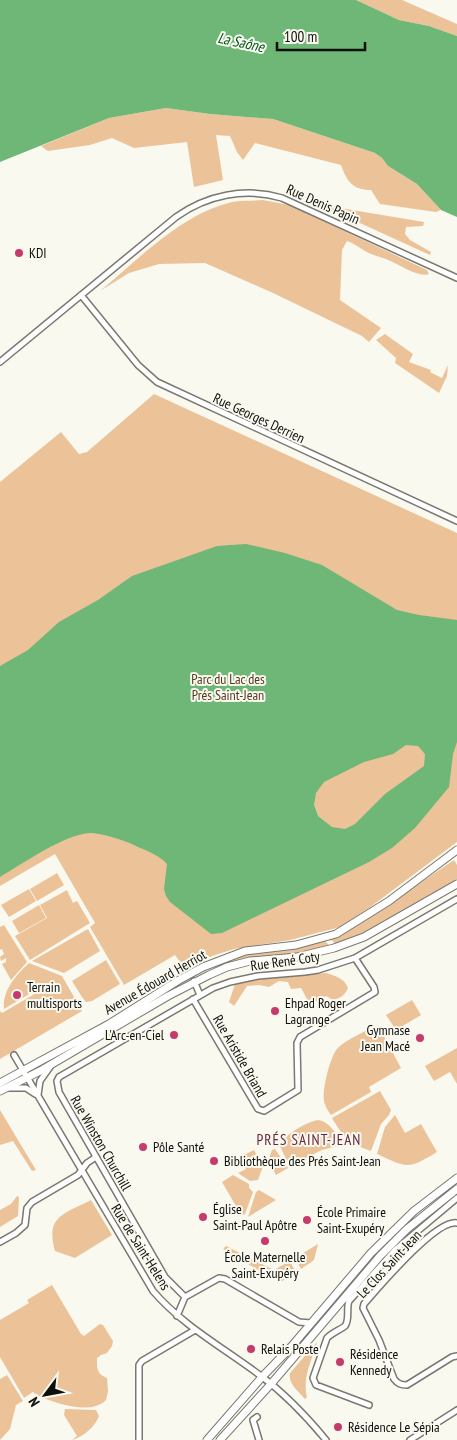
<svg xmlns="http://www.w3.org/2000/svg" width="457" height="1440" font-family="'PT Sans Narrow',sans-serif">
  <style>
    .green { fill: #ecc299 }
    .water { fill: #6eb776; fill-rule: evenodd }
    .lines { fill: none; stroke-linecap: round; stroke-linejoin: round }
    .street-casing { stroke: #797971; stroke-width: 8 }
    .secondary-casing { stroke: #797971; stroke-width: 9 }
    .street { stroke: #fff; stroke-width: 5 }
    .secondary { stroke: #fff; stroke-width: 7 }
    .poi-dot { fill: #c63a6c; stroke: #f9f9f0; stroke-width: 2 }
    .labels { text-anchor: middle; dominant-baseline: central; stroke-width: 4; stroke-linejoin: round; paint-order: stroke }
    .street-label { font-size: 14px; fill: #0f0f0c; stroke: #f9f9f0 }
    .poi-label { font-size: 14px; fill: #0f0f0c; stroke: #f9f9f0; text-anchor: start }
    .park-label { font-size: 14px; fill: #55381b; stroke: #f9f9f0 }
    .water-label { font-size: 15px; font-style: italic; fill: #00571b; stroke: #f9f9f0 }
    .neighbourhood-label { font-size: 15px; letter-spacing: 1px; fill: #69253a; stroke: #f9f9f0 }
  </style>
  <rect width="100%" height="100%" fill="#f9f9f0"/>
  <path class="green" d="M356 0H402L457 24V36L429 26 399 20Z
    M166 108 210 114 273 119 375 153 382 158 388 166 417 184 441 210 436 212 380 204 371 190C352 190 347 181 341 165L255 143 243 160 237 152 230 136 216 135 223 180 194 187 187 142 134 148 112 138 90 145 48 151 41 146 109 118Z
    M263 200 289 205 427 270 429 274C418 278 397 263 386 259 381 257 375 256 371 254 362 250 356 244 347 241L342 250 340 300 381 328 369 342 362 336 273 293 205 263 159 264 129 273 100 291C139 259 181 214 232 202 242 200 253 201 263 200Z
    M327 208H340L424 222 423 226 406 227 405 234 410 240 431 252 430 255Z
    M385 334 413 354 409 362 431 370 430 372 442 378 448 365 447 376 439 393 395 363 396 358 376 340Z
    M154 394 457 533V842L369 908 340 927 290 940 234 949 212 956 185 969 175 955 124 985 90 927 95 923 55 854 0 886V482L61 432 79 454 87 452Z
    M454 860 457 865V879L348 941 336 946 333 941 327 939 377 912Z
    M57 873 64 885 37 901 30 889Z
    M29 889 36 901 9 917 1 905Z
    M67 890 73 903 77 901 90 923 30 960 15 936 47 918 40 905Z
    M39 905 46 918 19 933 12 921Z
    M4 925 27 962 11 980 2 964 6 962V958L1 961 0 957 4 954 2 949 0 950V927Z
    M88 929 100 951 64 973 32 961Z
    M323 939 331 947 320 951 247 959 220 966 243 954Z
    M106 960 120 984 92 1001 86 1002 82 997 72 981Z
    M29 963 62 976 82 1011 0 1059V1011L2 1013 38 992 36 990 4 1009C2 991 16 975 29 963Z
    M326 973C336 976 344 978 348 988 345 995 341 998 333 1000L326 996 309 1006H294L307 999 301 988 291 989 288 982 279 981 269 987 259 985 247 986 234 1006 229 1002 235 984 274 977Z
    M412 1000 421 1015 396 1030 386 1015Z
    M374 1026 379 1027 401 1068 369 1087 371 1092 331 1115C328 1111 325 1106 324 1101 322 1090 330 1057 337 1049 342 1042 366 1031 374 1026Z
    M457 1048V1084L450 1072 434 1081 425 1066Z
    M380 1091 391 1110 389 1115 381 1124 371 1151C352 1145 342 1136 332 1118Z
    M0 1110 36 1170 32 1171 13 1141 0 1145Z
    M395 1115 405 1133 421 1124 437 1152C407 1170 408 1168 377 1154L385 1127Z
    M318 1120C331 1122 336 1136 345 1144L322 1150 295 1163 287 1161 279 1144C287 1134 306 1122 318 1120Z
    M275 1149 288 1168 276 1175 268 1161 272 1150Z
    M254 1150 263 1166 258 1180 250 1181 238 1173 246 1169 240 1157Z
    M233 1175 249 1184V1188L253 1192 245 1214 242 1215 240 1213 222 1182Z
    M259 1190 276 1200 248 1217 256 1192Z
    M17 1196 19 1197 18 1216 0 1227V1210L11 1204Z
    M91 1200 112 1235 75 1258 55 1251C45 1216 64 1214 91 1200Z
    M318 1244 314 1260 301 1269 295 1258Z
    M226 1246 274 1270 290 1261 295 1271 290 1277 282 1281 270 1277 223 1249Z
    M52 1285 81 1334 84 1336 100 1324 103 1325 113 1341 112 1346 107 1353 101 1355 97 1358C97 1368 96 1374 107 1378L108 1391 106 1400C91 1416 54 1403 37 1395L33 1392 24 1398 0 1357V1320L29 1303 27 1300Z
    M317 1342C312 1361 302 1377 307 1397L305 1399C298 1391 288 1384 290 1373Z
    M7 1375 23 1401 16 1405 10 1429 0 1440V1379Z
    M65 1409 96 1410 99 1416C95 1427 83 1437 72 1440L77 1436 64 1415Z"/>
  <path class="water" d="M0 0H356L399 20 429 26 457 36V217L441 210 417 184 388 166 382 158 375 153 273 119 210 114 166 108 109 118 0 162Z
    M246 544 285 553 322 565 397 610 419 615 457 620V742L453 754 449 787 415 828 392 848 369 862 222 933 211 934 170 902 166 896 164 889 167 864C158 854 146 851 134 845 123 840 102 833 90 833 65 834 22 864 0 877V666L28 650 59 622 98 600 132 576 217 546ZM406 745 418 746 425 754 424 766 385 794 355 824 345 829 332 827 318 816 314 805 316 793 324 782 364 762 393 754Z"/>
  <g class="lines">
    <defs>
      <path id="street" d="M81 295 138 365 157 382 457 521
        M0 362 176 217C207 195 245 187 282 198L457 278
        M194 981 200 995
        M193 999 258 1109 264 1111 298 1090 297 1043 300 1037 375 992 374 987 355 958
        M14 1055 153 1291C183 1326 224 1348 261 1376 285 1394 307 1417 326 1440
        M8 1088H26L35 1094
        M38 1095 40 1081 50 1067
        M457 1223C436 1219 379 1287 364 1304L363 1308 379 1340 394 1379C398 1384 401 1385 407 1385L452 1357 457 1356
        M0 1242 16 1233 25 1225 27 1208 32 1202 78 1175 87 1163 96 1157
        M185 1297 165 1277 59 1092 57 1081 59 1077 213 988 230 982 258 976 305 972 318 970 355 958 457 899
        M177 1316 185 1297 219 1278 225 1279 299 1322 311 1323
        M369 1405 316 1385 313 1378 327 1338C333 1332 340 1330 345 1326 350 1320 346 1308 349 1301L395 1250 457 1198
        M257 1417 253 1420 259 1440
        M139 1440V1365L142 1361 195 1330
        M410 1440 457 1410"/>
      <path id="secondary" d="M0 1083 109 1024 179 980 203 967 245 951 296 945 336 934 389 901 457 850
        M0 1091 40 1071 168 996 209 975 227 967 250 961 297 957 334 948 364 937 457 884
        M207 1440 262 1377 291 1347 371 1253 414 1211 457 1178
        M220 1440 271 1384 380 1256 407 1229 457 1189"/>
    </defs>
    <use href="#street" class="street-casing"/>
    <use href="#secondary" class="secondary-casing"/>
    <use href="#street" class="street"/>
    <use href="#secondary" class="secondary"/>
  </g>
  <g class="poi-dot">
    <circle cx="19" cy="253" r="5"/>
    <circle cx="17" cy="995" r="5"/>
    <circle cx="275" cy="1011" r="5"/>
    <circle cx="174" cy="1035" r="5"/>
    <circle cx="420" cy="1038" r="5"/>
    <circle cx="143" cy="1147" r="5"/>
    <circle cx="214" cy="1161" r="5"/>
    <circle cx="203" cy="1217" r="5"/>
    <circle cx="307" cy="1220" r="5"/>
    <circle cx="265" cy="1241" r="5"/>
    <circle cx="251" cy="1349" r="5"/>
    <circle cx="340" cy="1362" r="5"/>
    <circle cx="338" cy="1427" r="5"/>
  </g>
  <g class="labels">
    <g class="street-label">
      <text transform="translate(323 204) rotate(24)">Rue Denis Papin</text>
      <text transform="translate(259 418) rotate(25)">Rue Georges Derrien</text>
      <text transform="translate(285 961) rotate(-8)">Rue René Coty</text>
      <text transform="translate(155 982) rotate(-30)">Avenue Édouard Herriot</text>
      <text transform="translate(240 1056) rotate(60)">Rue Aristide Briand</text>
      <text transform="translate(101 1143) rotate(60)">Rue Winston Churchill</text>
      <text transform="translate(141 1247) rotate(58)">Rue de Saint-Helens</text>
      <text transform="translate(389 1264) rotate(-47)">Le Clos Saint-Jean</text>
    </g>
    <g class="poi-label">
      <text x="29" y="253">KDI</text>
      <text x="27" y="987">Terrain<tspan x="27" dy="16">multisports</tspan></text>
      <text x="285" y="1003">Ehpad Roger<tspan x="285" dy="16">Lagrange</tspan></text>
      <text x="410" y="1030" text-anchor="end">Gymnase<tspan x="410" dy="16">Jean Macé</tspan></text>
      <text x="164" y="1035" text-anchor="end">L'Arc-en-Ciel</text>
      <text x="153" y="1147">Pôle Santé</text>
      <text x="224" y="1161">Bibliothèque des Prés Saint-Jean</text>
      <text x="213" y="1209">Église<tspan x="213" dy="16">Saint-Paul Apôtre</tspan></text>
      <text x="317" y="1212">École Primaire<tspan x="317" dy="16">Saint-Exupéry</tspan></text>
      <text x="265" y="1257" text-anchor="middle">École Maternelle<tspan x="265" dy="16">Saint-Exupéry</tspan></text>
      <text x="261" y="1349">Relais Poste</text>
      <text x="350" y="1354">Résidence<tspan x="350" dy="16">Kennedy</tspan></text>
      <text x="348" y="1427">Résidence Le Sépia</text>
    </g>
    <g class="park-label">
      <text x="228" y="679">Parc du Lac des<tspan x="228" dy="16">Prés Saint-Jean</tspan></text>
    </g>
    <g class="water-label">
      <text transform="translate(241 42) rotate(12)">La Saône</text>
    </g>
    <g class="neighbourhood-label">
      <text x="309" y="1139">PRÉS SAINT-JEAN</text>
    </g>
  </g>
  <g transform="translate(45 1395) rotate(238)" stroke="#f9f9f0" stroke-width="4" paint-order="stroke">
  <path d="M0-4L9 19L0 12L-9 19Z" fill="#0f0f0c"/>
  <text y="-8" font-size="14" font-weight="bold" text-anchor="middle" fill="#0f0f0c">N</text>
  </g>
  <path d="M277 42v8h88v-8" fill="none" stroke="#0f0f0c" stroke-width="2.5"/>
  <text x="284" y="42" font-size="15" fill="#0f0f0c" stroke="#f9f9f0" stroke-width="4" paint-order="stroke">100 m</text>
</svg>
